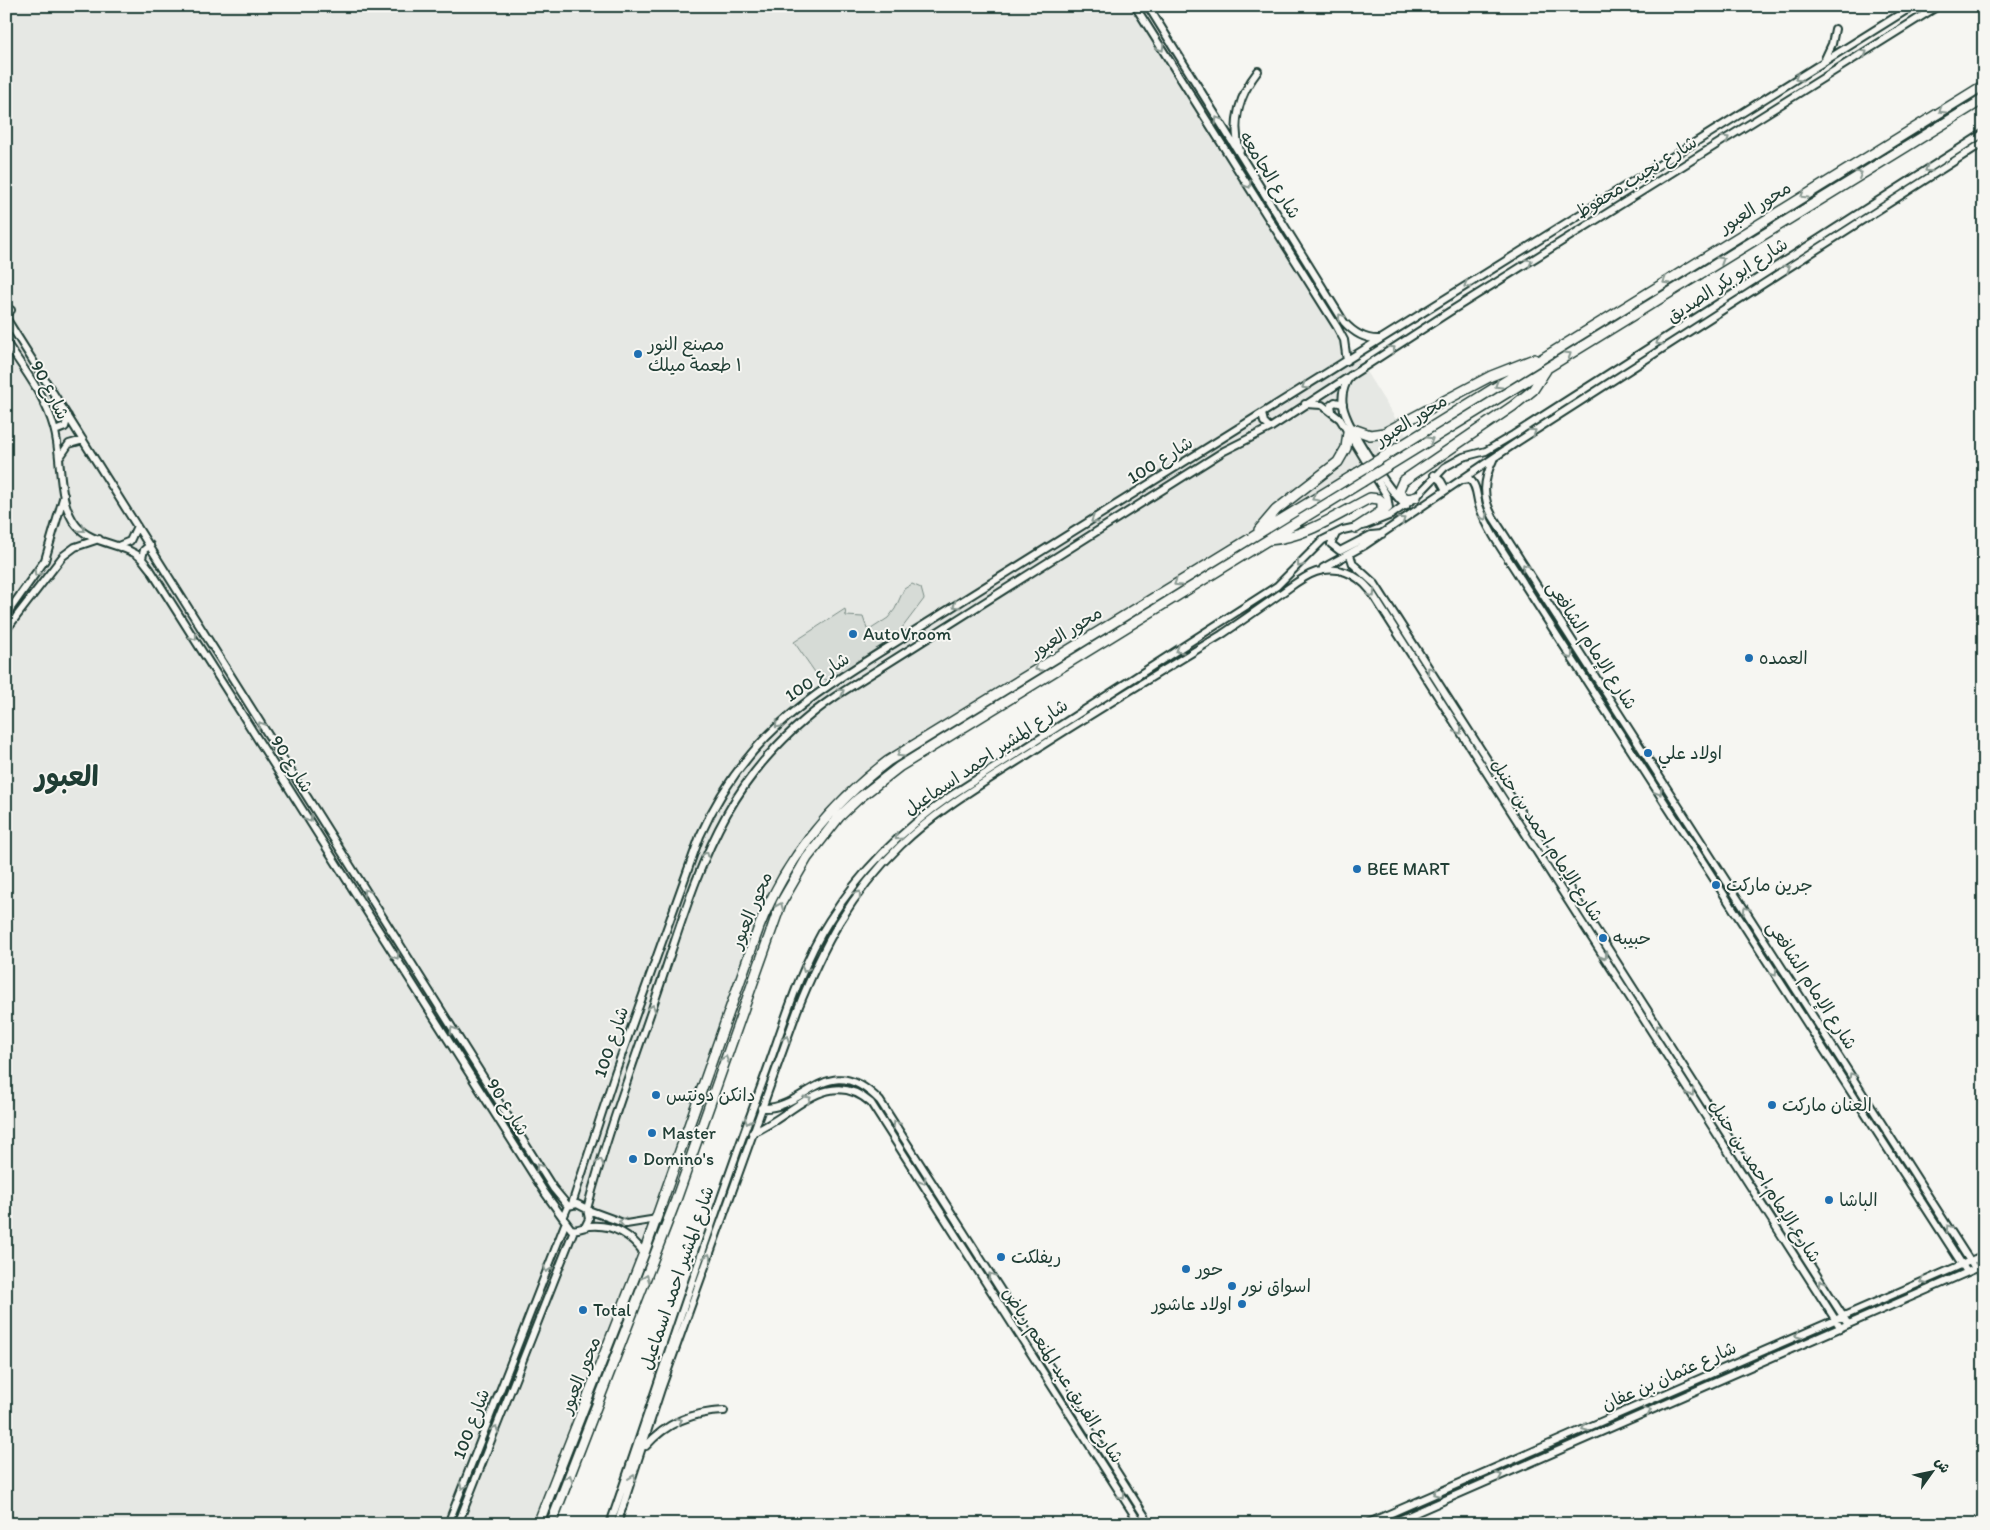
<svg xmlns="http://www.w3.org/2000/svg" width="1990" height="1530" font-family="Itim,'Playpen Sans Arabic',sans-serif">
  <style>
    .built { fill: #e6e8e4 }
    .green { fill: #d6dbd6; stroke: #7a8c85 }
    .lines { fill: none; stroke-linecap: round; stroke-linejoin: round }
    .minor-casing { stroke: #1f3d34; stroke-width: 10 }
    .highway-casing { stroke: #1f3d34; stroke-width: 12 }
    .minor { stroke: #f6f6f2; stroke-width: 6 }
    .highway { stroke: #f6f6f2; stroke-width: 9 }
    .highway-bridge-casing { stroke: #1f3d34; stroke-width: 12; stroke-linecap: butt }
    .highway-bridge { stroke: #f6f6f2; stroke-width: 9 }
    .oneway { stroke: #8a9a93 }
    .poi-dot { fill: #1f6fb2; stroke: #f6f6f2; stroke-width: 2 }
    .labels { text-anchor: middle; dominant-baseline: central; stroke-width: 4; stroke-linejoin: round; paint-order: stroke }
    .street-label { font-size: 18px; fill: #1f3d34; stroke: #f6f6f2 }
    .poi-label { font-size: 18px; fill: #1f3d34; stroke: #f6f6f2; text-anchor: start }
    .town-label { font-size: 28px; font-weight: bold; fill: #1f3d34; stroke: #f6f6f2 }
  </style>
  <rect width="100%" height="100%" fill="#f6f6f2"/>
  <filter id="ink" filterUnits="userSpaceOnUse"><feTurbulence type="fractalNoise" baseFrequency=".02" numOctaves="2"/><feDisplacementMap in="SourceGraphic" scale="10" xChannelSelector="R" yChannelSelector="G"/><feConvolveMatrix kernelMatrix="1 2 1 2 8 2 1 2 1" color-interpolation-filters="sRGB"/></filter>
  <g filter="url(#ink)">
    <path class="built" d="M6 6H1137L1412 445 879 774 850 799 823 827 794 869 770 915 653 1244 544 1524H6Z"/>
    <path class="green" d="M912 584 921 588 924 599 896 636 828 680 819 678 794 642 845 609 846 616 863 617 867 629H871L888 618 895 609 904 589Z"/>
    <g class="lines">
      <defs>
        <path id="minor" d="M1135 6 1337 327 1344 340 1347 361
          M1148 6 1344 322C1354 333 1365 340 1380 339
          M1824 61 1832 44 1835 29
          M1240 151C1231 122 1240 94 1258 71
          M6 313 11 310
          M6 318 553 1188 568 1206
          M6 342C24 369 45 396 54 428 63 458 56 499 76 525 89 542 116 543 134 553 141 556 145 563 150 569L545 1193 563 1218
          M1350 376C1344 385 1341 395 1343 406 1347 427 1389 491 1406 506
          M1305 404 1322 405 1340 419 1387 496 1389 508 1379 517
          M1332 411 1331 405 1335 402 1343 404
          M1262 414 1264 422 1270 428
          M55 431 65 427 68 416
          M60 457 69 444 83 440
          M1493 460C1483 481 1482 497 1493 517L1975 1269
          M1434 475 1441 481 1446 490
          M1463 480 1469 479C1478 485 1476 499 1480 508 1490 535 1509 559 1524 584L1967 1272
          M1336 534 1331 544 1340 551 1371 535 1382 534
          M118 546 130 541 137 526
          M1350 555 1353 564 1375 584 1848 1324
          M142 558 144 550 150 545
          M1323 568 1365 545 1517 442 1984 142
          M6 615 45 560 64 495
          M6 630 63 556 75 547 99 539
          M761 1108C806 1111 828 1047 880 1101L1150 1524
          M752 1133C791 1118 828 1064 871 1103L1140 1524
          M572 1204 615 1073 700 836C747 731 814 694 906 636L1913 6
          M587 1209C606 1138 631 1070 655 1000 698 875 719 776 836 696L1224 451 1270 428 1449 312 1938 6
          M588 1210 626 1224 657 1219
          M585 1227 589 1219 587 1209 577 1204 568 1206 563 1218 571 1229C578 1231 582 1227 590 1226 613 1224 631 1235 644 1253
          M646 1446C667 1422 693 1412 724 1411
          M448 1524 565 1224
          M458 1524 574 1230
          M610 1524C660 1380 706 1234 759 1092 780 1037 798 969 829 921 861 870 903 829 952 795L1277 586 1323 540 1343 530 1366 525 1391 515 1416 497 1445 467 1463 457 1486 451 1513 435 1984 133
          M617 1524 661 1389 797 1011C823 946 849 895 901 845 937 810 982 784 1024 757 1089 715 1155 675 1221 635 1242 621 1263 606 1283 592 1293 585 1304 576 1316 572 1337 565 1356 573 1370 590L1840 1327
          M1366 1524 1984 1255
          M1390 1524 1984 1265"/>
        <path id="highway" d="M1353 429 1370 435 1384 433 1491 376 1534 359
          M1383 457 1984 85
          M1388 466 1984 99
          M1416 497C1408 500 1402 499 1399 490L1403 481 1513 406 1533 390 1546 370
          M1259 530 1276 510 1338 462 1346 448 1348 432
          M1269 540C1306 537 1337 515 1370 498L1379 499 1382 502V511L1356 528
          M538 1524 644 1253 759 927C786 859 829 806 888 761L1357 473
          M551 1524 676 1200 781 903 807 858 839 817 858 799 899 767 1362 482"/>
      </defs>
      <use href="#minor" class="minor-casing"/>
      <use href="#highway" class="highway-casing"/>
      <use href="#minor" class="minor"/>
      <use href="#highway" class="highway"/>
      <defs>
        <path id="highway-bridge" d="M1357 473 1383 457
          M1362 482 1388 466"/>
      </defs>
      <use href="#highway-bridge" class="highway-bridge-casing"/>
      <use href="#highway-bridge" class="highway-bridge"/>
    </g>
    <defs><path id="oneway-chevron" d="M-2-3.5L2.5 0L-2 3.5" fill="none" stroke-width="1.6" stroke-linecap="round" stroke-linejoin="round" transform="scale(1.25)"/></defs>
    <g class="oneway">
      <use href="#oneway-chevron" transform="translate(1161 48) rotate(58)"/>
      <use href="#oneway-chevron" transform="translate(1864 53) rotate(-31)"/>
      <use href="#oneway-chevron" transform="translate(1798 78) rotate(148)"/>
      <use href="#oneway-chevron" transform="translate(1942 110) rotate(148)"/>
      <use href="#oneway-chevron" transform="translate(1218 120) rotate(-122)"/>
      <use href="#oneway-chevron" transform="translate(1726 139) rotate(-32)"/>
      <use href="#oneway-chevron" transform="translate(1928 169) rotate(147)"/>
      <use href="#oneway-chevron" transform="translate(1859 174) rotate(-31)"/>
      <use href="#oneway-chevron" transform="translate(1248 185) rotate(58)"/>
      <use href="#oneway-chevron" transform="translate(1804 195) rotate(148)"/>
      <use href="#oneway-chevron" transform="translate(1721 260) rotate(-32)"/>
      <use href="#oneway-chevron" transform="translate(1529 262) rotate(-32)"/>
      <use href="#oneway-chevron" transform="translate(1787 268) rotate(-33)"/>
      <use href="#oneway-chevron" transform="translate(1666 281) rotate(148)"/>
      <use href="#oneway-chevron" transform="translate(1467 285) rotate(148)"/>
      <use href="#oneway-chevron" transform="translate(1341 317) rotate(-124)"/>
      <use href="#oneway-chevron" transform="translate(1659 342) rotate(147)"/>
      <use href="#oneway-chevron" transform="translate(1392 349) rotate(-33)"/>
      <use href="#oneway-chevron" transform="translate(1568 355) rotate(-32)"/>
      <use href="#oneway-chevron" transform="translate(1498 385) rotate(148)"/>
      <use href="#oneway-chevron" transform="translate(1305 386) rotate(148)"/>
      <use href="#oneway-chevron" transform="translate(1533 432) rotate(-33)"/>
      <use href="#oneway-chevron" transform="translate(1430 440) rotate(-32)"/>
      <use href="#oneway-chevron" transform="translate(1315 498) rotate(149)"/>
      <use href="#oneway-chevron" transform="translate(1484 517) rotate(63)"/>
      <use href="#oneway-chevron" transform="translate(1094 520) rotate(148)"/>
      <use href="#oneway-chevron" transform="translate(1402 520) rotate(-34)"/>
      <use href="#oneway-chevron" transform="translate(82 529) rotate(40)"/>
      <use href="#oneway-chevron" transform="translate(1300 564) rotate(129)"/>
      <use href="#oneway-chevron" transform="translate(1525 567) rotate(-122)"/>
      <use href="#oneway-chevron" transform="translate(37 573) rotate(123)"/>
      <use href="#oneway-chevron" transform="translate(1177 583) rotate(148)"/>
      <use href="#oneway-chevron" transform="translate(1372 594) rotate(57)"/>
      <use href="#oneway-chevron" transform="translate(956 605) rotate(148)"/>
      <use href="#oneway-chevron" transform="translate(194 637) rotate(58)"/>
      <use href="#oneway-chevron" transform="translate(1179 650) rotate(148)"/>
      <use href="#oneway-chevron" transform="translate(1570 656) rotate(57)"/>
      <use href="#oneway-chevron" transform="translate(1038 668) rotate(148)"/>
      <use href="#oneway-chevron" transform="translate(1430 670) rotate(-123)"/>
      <use href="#oneway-chevron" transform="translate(841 692) rotate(-32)"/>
      <use href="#oneway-chevron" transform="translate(261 725) rotate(-122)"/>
      <use href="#oneway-chevron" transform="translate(778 725) rotate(135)"/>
      <use href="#oneway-chevron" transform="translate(1459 731) rotate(57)"/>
      <use href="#oneway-chevron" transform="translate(900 754) rotate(148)"/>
      <use href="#oneway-chevron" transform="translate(1659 792) rotate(58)"/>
      <use href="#oneway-chevron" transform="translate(309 819) rotate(58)"/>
      <use href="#oneway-chevron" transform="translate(898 837) rotate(137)"/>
      <use href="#oneway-chevron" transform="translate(706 855) rotate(-68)"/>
      <use href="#oneway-chevron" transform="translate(366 892) rotate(-122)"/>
      <use href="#oneway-chevron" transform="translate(858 894) rotate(-51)"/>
      <use href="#oneway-chevron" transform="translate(780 906) rotate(-66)"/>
      <use href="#oneway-chevron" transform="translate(1746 910) rotate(-123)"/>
      <use href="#oneway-chevron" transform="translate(396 956) rotate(58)"/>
      <use href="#oneway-chevron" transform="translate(1604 956) rotate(58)"/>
      <use href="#oneway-chevron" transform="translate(805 969) rotate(112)"/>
      <use href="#oneway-chevron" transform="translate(1774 973) rotate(57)"/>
      <use href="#oneway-chevron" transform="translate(652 1008) rotate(-71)"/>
      <use href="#oneway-chevron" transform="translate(1659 1028) rotate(-123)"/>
      <use href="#oneway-chevron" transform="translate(453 1030) rotate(-122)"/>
      <use href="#oneway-chevron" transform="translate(786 1039) rotate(-70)"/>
      <use href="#oneway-chevron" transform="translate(725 1059) rotate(-71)"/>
      <use href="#oneway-chevron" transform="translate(1852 1076) rotate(-122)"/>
      <use href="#oneway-chevron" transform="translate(1691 1093) rotate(57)"/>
      <use href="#oneway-chevron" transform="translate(808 1099) rotate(-31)"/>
      <use href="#oneway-chevron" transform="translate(748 1121) rotate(111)"/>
      <use href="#oneway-chevron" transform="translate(896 1124) rotate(-122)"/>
      <use href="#oneway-chevron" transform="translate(600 1162) rotate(-74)"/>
      <use href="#oneway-chevron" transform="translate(539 1167) rotate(-122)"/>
      <use href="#oneway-chevron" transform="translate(923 1181) rotate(58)"/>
      <use href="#oneway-chevron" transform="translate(622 1222) rotate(-169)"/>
      <use href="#oneway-chevron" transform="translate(1949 1228) rotate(-123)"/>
      <use href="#oneway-chevron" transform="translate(708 1257) rotate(-70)"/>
      <use href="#oneway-chevron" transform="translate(547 1269) rotate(110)"/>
      <use href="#oneway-chevron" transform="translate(991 1276) rotate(-122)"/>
      <use href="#oneway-chevron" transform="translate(646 1278) rotate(-69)"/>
      <use href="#oneway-chevron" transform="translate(1923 1281) rotate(156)"/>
      <use href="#oneway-chevron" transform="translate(1822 1283) rotate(-123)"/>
      <use href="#oneway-chevron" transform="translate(1798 1335) rotate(156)"/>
      <use href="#oneway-chevron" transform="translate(1648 1411) rotate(-24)"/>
      <use href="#oneway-chevron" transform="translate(679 1421) rotate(-24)"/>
      <use href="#oneway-chevron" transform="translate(1585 1428) rotate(156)"/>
      <use href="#oneway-chevron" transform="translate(495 1429) rotate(-69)"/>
      <use href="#oneway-chevron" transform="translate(1499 1476) rotate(-24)"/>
      <use href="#oneway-chevron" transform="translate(569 1478) rotate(-68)"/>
      <use href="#oneway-chevron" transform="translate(633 1478) rotate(-71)"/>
      <use href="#oneway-chevron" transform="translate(463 1486) rotate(111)"/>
      <use href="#oneway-chevron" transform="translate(1436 1493) rotate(156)"/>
      <use href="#oneway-chevron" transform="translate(1122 1496) rotate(57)"/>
    </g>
  </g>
  <g class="poi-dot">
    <circle cx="638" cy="354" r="5"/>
    <circle cx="853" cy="634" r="5"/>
    <circle cx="1749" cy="658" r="5"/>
    <circle cx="1648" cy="753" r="5"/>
    <circle cx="1357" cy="869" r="5"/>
    <circle cx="1716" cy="885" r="5"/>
    <circle cx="1603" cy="938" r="5"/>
    <circle cx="656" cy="1095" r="5"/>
    <circle cx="1772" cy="1105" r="5"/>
    <circle cx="652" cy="1133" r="5"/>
    <circle cx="633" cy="1159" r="5"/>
    <circle cx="1829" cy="1200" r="5"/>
    <circle cx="1001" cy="1257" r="5"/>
    <circle cx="1186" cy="1269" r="5"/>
    <circle cx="1232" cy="1286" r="5"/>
    <circle cx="1242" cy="1304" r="5"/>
    <circle cx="583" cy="1310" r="5"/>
  </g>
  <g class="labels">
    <g class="street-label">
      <text transform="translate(1270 175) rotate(58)">شارع الجامعه</text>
      <text transform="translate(1636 177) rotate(-32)">شارع نجيب محفوظ</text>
      <text transform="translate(1755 207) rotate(-32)">محور العبور</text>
      <text transform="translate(1727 280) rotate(-33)">شارع ابو بكر الصديق</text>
      <text transform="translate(50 390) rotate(63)">شارع 90</text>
      <text transform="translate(1411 420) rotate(-32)">محور العبور</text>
      <text transform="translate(1160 460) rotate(-32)">شارع 100</text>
      <text transform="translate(1066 632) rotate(-32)">محور العبور</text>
      <text transform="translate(1592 645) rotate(57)">شارع الإمام الشافعى</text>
      <text transform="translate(817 677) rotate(-34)">شارع 100</text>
      <text transform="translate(986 757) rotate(-34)">شارع المشير احمد اسماعيل</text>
      <text transform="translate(292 764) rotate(58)">شارع 90</text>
      <text transform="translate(1547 840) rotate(57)">شارع الإمام احمد بن حنبل</text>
      <text transform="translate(751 910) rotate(-67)">محور العبور</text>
      <text transform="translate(1812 985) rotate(57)">شارع الإمام الشافعى</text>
      <text transform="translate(611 1042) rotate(-71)">شارع 100</text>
      <text transform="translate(508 1107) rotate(58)">شارع 90</text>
      <text transform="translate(1765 1181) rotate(57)">شارع الإمام احمد بن حنبل</text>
      <text transform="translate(677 1278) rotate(-71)">شارع المشير احمد اسماعيل</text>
      <text transform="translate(580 1375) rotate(-68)">محور العبور</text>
      <text transform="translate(1063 1375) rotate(57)">شارع الفريق عبد المنعم رياض</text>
      <text transform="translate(1669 1376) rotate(-24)">شارع عثمان بن عفان</text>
      <text transform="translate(471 1424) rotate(-69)">شارع 100</text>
    </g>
    <g class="poi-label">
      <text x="648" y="344">مصنع النور<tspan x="648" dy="21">١ طعمة ميلك</tspan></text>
      <text x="863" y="634">AutoVroom</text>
      <text x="1759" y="658">العمده</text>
      <text x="1658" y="753">اولاد علي</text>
      <text x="1367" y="869">BEE MART</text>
      <text x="1726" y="885">جرين ماركت</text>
      <text x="1613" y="938">حبيبه</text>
      <text x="666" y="1095">دانكن دونتس</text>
      <text x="1782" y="1105">العنان ماركت</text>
      <text x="662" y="1133">Master</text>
      <text x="643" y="1159">Domino's</text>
      <text x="1839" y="1200">الباشا</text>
      <text x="1011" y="1257">ريفلكت</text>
      <text x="1196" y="1269">حور</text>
      <text x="1242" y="1286">اسواق نور</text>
      <text x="1232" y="1304" text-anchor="end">اولاد عاشور</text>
      <text x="593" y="1310">Total</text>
    </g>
    <g class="town-label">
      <text x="67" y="776">العبور</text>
    </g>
  </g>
  <rect width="1990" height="1530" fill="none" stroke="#f6f6f2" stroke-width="25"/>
  <rect x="12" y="12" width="1965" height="1505" fill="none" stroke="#1f3d34" stroke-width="2" filter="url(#ink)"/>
  <g transform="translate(1932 1472) rotate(57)" stroke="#f6f6f2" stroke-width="4" paint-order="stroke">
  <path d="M0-4L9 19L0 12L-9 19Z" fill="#1f3d34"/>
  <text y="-8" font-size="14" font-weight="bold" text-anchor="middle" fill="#1f3d34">ش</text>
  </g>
</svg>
